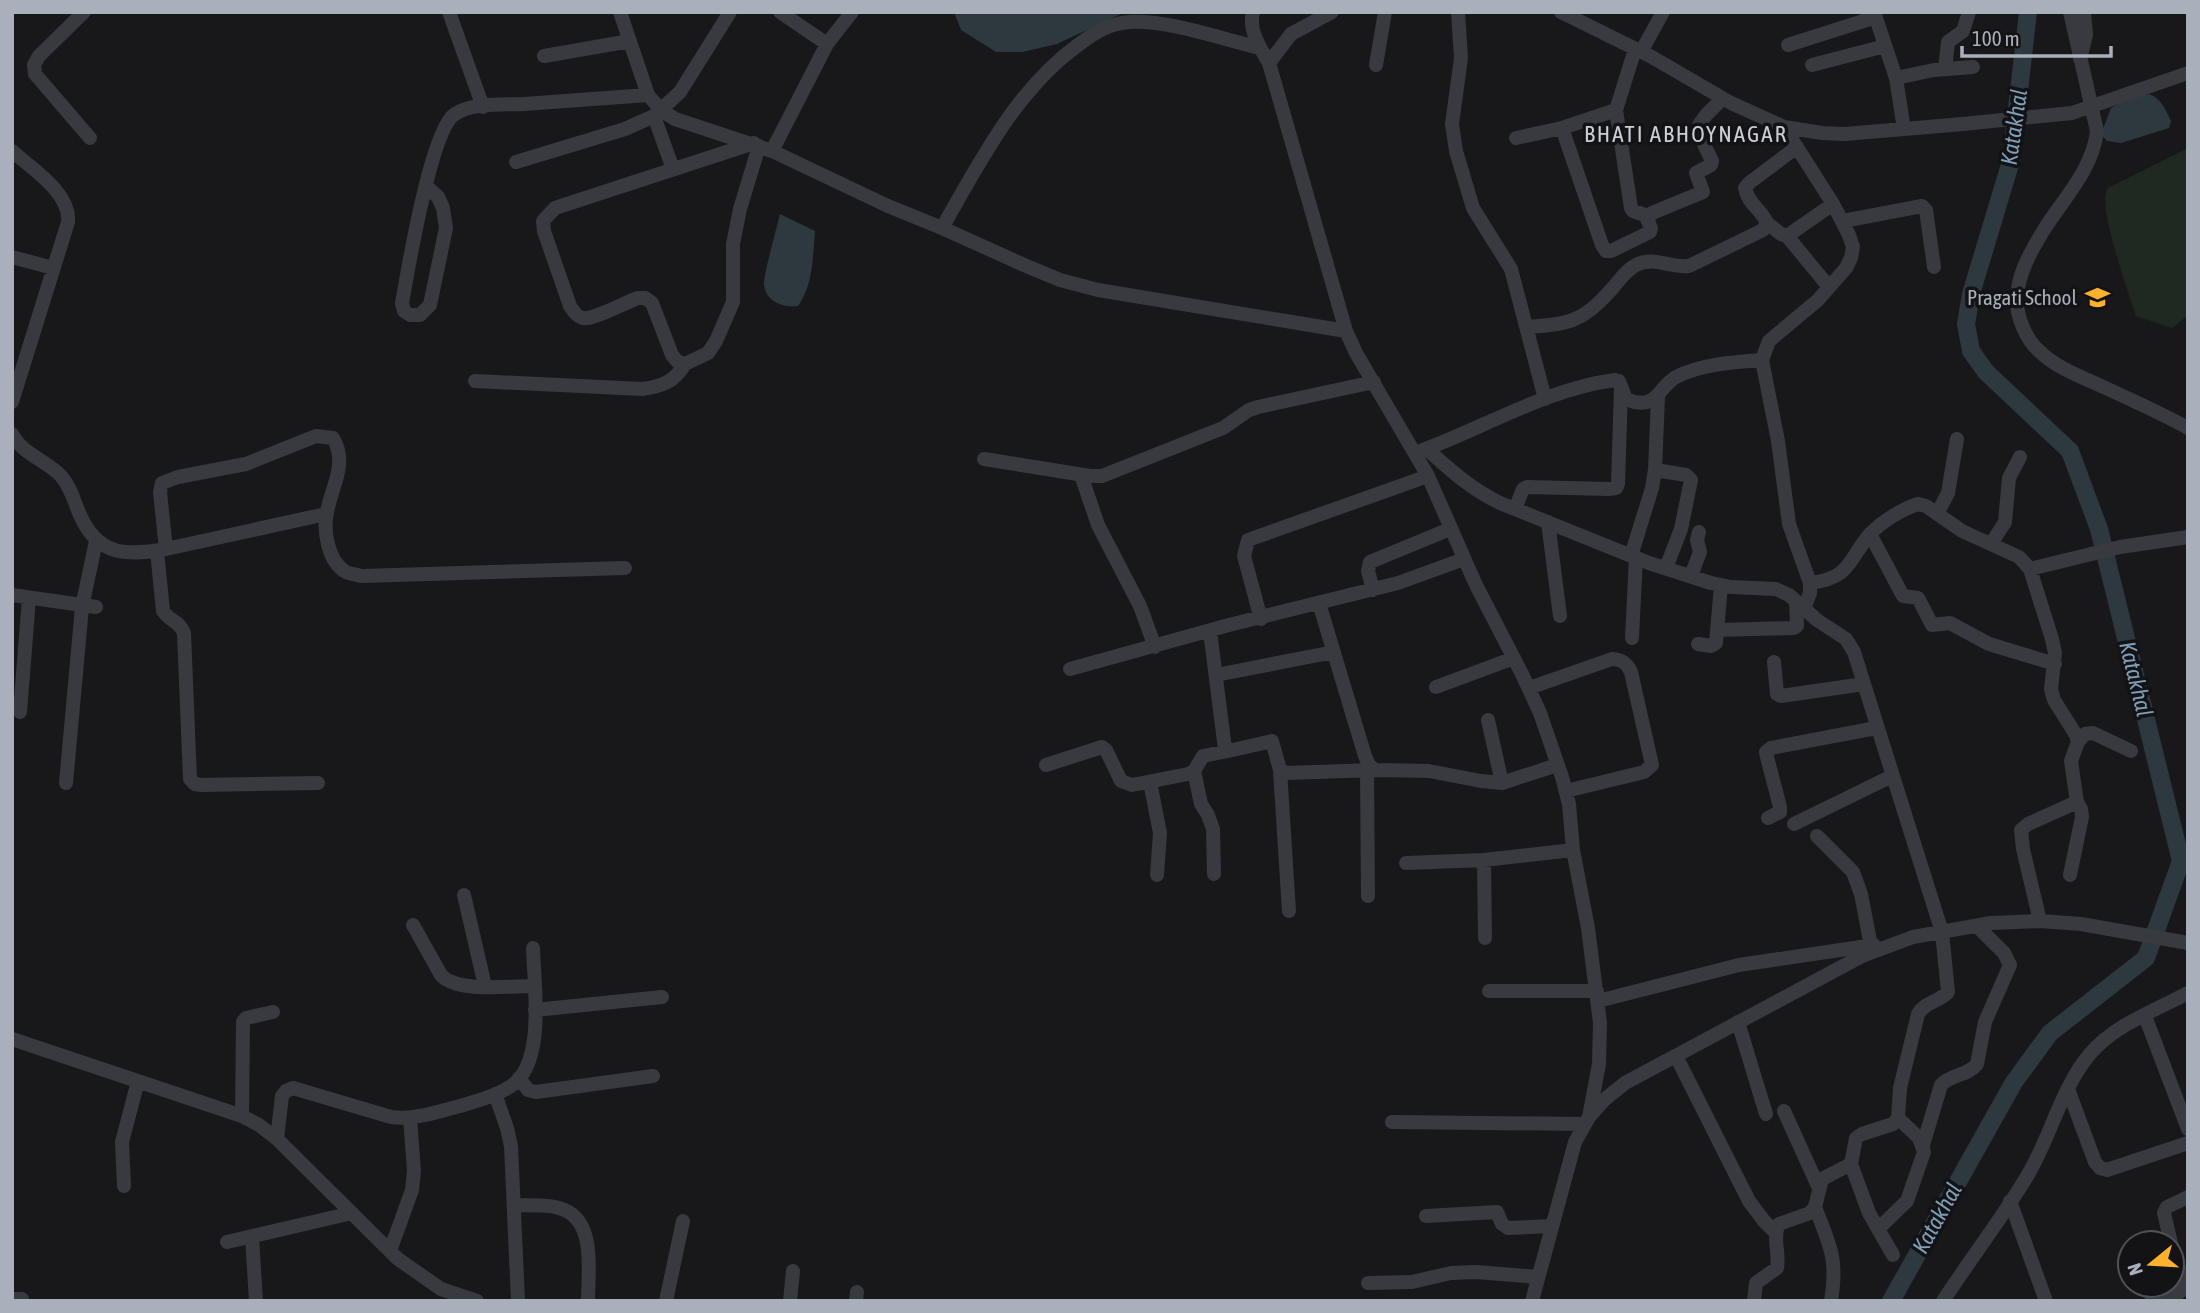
<svg xmlns="http://www.w3.org/2000/svg" width="2200" height="1313" font-family="'Asap Condensed',sans-serif">
  <style>
    .green { fill: #1f2921 }
    .water { fill: #2d383f }
    .lines { fill: none; stroke-linecap: round; stroke-linejoin: round }
    .river { stroke: #2d383f; stroke-width: 18 }
    .minor { stroke: #393a40; stroke-width: 14 }
    .labels { text-anchor: middle; dominant-baseline: central; stroke-width: 7; stroke-linejoin: round; paint-order: stroke }
    .poi-label { font-size: 21px; fill: #a9afbb; stroke: #131315; text-anchor: end }
    .water-label { font-size: 23px; font-style: italic; fill: #7f9eb7; stroke: #131315 }
    .neighbourhood-label { font-size: 23px; letter-spacing: 2px; fill: #cbced6; stroke: #131315 }
  </style>
  <rect width="100%" height="100%" fill="#18181a"/>
  <path class="green" d="M2188 148V315L2172 328 2136 316C2129 293 2096 205 2108 188Z"/>
  <path class="water" d="M954 12H1125L1057 44 1023 52H996L961 30Z
    M2149 94C2162 99 2165 109 2171 121L2169 128 2121 143 2107 141 2101 134 2111 108 2129 98Z
    M780 214 815 231C813 256 813 286 798 306 784 308 766 302 764 285 763 276 777 227 780 214Z"/>
  <g class="lines">
    <path class="river" d="M1891 1301 2014 1082 2050 1033 2146 958 2181 861 2099 529 2070 451 1986 372 1971 351 1966 324 1971 294 2011 161 2028 12"/>
    <path class="minor" d="M84 12 39 56 34 65 35 74 90 138
      M449 12 483 107
      M620 12 648 95 661 110 675 119 772 151 888 206 942 228 1024 265 1060 280 1098 290 1346 331
      M780 12 827 44
      M1253 12C1248 31 1260 47 1269 63L1346 331 1356 353 1428 476 1476 585 1522 674 1540 713 1562 777 1569 804 1573 850 1588 928 1600 1023 1599 1064 1589 1117
      M1458 12 1461 58 1452 124 1456 151 1473 208 1511 269 1545 399
      M1561 12 1650 56 1731 103 1784 127 1822 133 1845 134 1963 124 2072 113 2188 73
      M1874 12 1896 78 1904 129
      M2070 12 2097 131C2093 168 2065 197 2045 228 2032 249 2016 276 2017 302 2017 317 2026 339 2038 350 2054 366 2076 375 2097 384 2127 398 2159 412 2188 428
      M1788 45 1876 17
      M1641 52 1663 12
      M544 56 630 41
      M2080 59 2086 35 2084 12
      M1269 63 1291 34 1332 12
      M1376 65 1385 12
      M1812 65 1885 46
      M1945 69 1948 42 1963 31 1969 12
      M1896 78 1934 70 1973 67
      M1616 110 1631 208 1633 211 1648 216
      M654 116 673 169
      M1784 127 1833 204 1849 235 1853 247 1851 258 1846 268 1818 300 1769 341 1762 360 1778 441 1789 524 1810 583V593L1804 609
      M1562 128 1602 245 1606 251H1611L1650 232 1651 228 1647 219 1652 213 1703 192 1696 173 1711 165 1712 161 1701 138 1699 125 1706 115 1722 99
      M1516 138 1562 128 1616 110 1635 49
      M754 143 555 208 543 221 544 231 570 306C573 311 577 317 583 318 594 320 626 302 638 298H645L652 303 672 355 677 361 685 364 708 353 716 341 733 302V244L740 209 759 146
      M12 151C32 169 71 193 68 222L12 402
      M772 151 827 44 852 12
      M516 162 625 129 654 116 680 92 730 12
      M426 186 438 197 443 208 446 228 430 305 420 315H410L404 311 402 303C408 270 431 129 455 114 473 102 504 105 524 104 565 101 607 98 648 95
      M1843 221 1922 206 1926 210 1934 267
      M1767 223 1781 234 1787 236 1833 204
      M942 228C980 162 1015 91 1078 45 1094 33 1109 23 1130 22 1169 20 1222 39 1260 48
      M1787 236 1829 287
      M12 257 53 268
      M1528 327C1566 324 1582 323 1609 292 1618 283 1624 271 1636 265 1654 256 1670 268 1689 266L1763 230 1767 223C1762 210 1747 203 1745 188L1749 183 1797 147
      M475 381 642 389C663 386 674 382 685 364
      M12 434C23 455 46 460 61 476 71 487 74 502 80 515 98 556 126 556 166 549L326 514
      M1427 449C1450 470 1471 489 1500 503L1649 563 1711 583 1731 587 1776 589 1789 595 1817 620 1846 639 1854 652 1942 932 1948 992C1939 1002 1926 1001 1918 1014L1900 1088 1898 1118 1893 1124 1862 1134 1856 1138 1851 1164 1822 1179 1815 1207 1810 1213 1779 1224C1772 1239 1780 1253 1777 1268L1756 1283 1754 1301
      M1420 451C1484 428 1546 389 1615 380L1619 381 1626 399C1657 412 1657 388 1676 377 1701 364 1734 362 1762 360
      M984 459 1090 476H1102L1223 428 1249 410 1258 407 1374 382
      M1655 470 1686 475 1691 480 1681 529 1666 568
      M1081 475 1098 525 1140 606 1155 647
      M1515 509 1523 489 1527 487 1609 489 1616 488 1618 484 1621 388
      M1937 514 1948 493 1957 439
      M1548 522 1560 616
      M1870 534 1903 596 1918 598 1932 625 1950 623 1989 644 2055 664
      M1991 544 2005 522 2009 478 2020 457
      M166 549 160 492 162 483 178 477 246 464 316 436 333 438C348 464 332 485 327 512 323 531 328 562 346 572 351 574 357 575 362 576L625 568
      M157 551 163 611C169 621 180 621 184 633L190 779 195 784 201 785 318 783
      M1631 556 1652 488 1655 470 1658 397
      M2030 569 2120 547 2188 537
      M1691 576 1700 552 1697 540 1699 532
      M1810 583C1852 578 1848 559 1871 533 1883 521 1902 509 1918 504L1926 506 1962 531 2019 557 2030 569 2052 639 2055 653 2051 689 2054 700 2076 735 2078 742 2071 761 2077 802 2028 824 2021 830 2023 849 2040 921
      M1373 590 1368 571 1370 562 1450 529
      M12 595 96 607
      M1319 603 1365 756 1369 765 1375 770 1429 771 1481 781 1502 783 1557 765
      M1261 619 1244 556 1248 540 1428 476
      M1717 630 1794 628 1797 626 1796 601
      M1210 631 1225 749 1228 751 1272 741 1280 770 1286 773 1375 770
      M1632 638 1636 557
      M1698 644 1711 646 1716 643 1721 585
      M1774 662 1777 694 1781 696 1864 684
      M1070 669 1229 625 1398 583 1464 559
      M1216 675 1334 652
      M1436 687 1514 658
      M1529 688 1612 659C1622 660 1626 662 1631 672L1652 765 1644 772 1566 791
      M20 712 29 598
      M1488 720 1502 783
      M2078 742 2085 734 2093 733 2131 751
      M1046 765 1102 747 1106 750 1121 781 1132 785 1188 774 1194 771 1203 756 1228 751
      M1280 770 1289 911
      M1367 770 1368 896
      M1194 771 1201 804 1208 815 1213 829 1214 874
      M1150 782 1160 833 1157 875
      M66 783 82 607 96 541
      M1768 818 1780 812V807L1767 757 1766 752 1771 748 1876 728
      M1794 824 1892 776
      M1817 836 1853 872 1861 894 1871 946
      M1484 860 1485 938
      M1406 863 1484 860 1573 850
      M2070 875 2082 817 2081 809 2077 802
      M464 895 485 986
      M413 925 441 975C457 993 510 986 534 986
      M1489 991H1597
      M1598 1001 1739 965 1874 945
      M535 1010 662 997
      M2145 1016 2188 1129
      M1738 1022 1766 1114
      M12 1039 242 1116 259 1125 277 1139 398 1259 441 1289 477 1301
      M1676 1056 1749 1201 1764 1221 1775 1232
      M519 1078 528 1090 536 1092 653 1076
      M2068 1089 2095 1162 2100 1168 2107 1170 2188 1143
      M495 1094 507 1128 511 1146 518 1301
      M1784 1111 1818 1186
      M242 1116 243 1022 246 1018 273 1012
      M1392 1122 1585 1124
      M277 1139 282 1096 286 1091 293 1088 391 1117C415 1120 437 1112 460 1106 477 1101 496 1096 511 1086 546 1063 534 985 533 948
      M1923 1145 1941 1085C1951 1074 1968 1076 1977 1064L1985 1022 2010 965 2004 953 1977 926
      M1851 1164 1869 1213 1893 1255
      M124 1186 122 1142 138 1081
      M2010 1201 2046 1301
      M515 1205C529 1206 546 1204 559 1208 597 1218 588 1271 588 1301
      M1815 1207C1830 1246 1838 1258 1831 1301
      M1426 1216 1497 1212 1502 1224 1508 1228 1552 1226
      M1878 1229 1907 1201 1924 1152 1919 1138 1898 1118
      M252 1237 256 1301
      M227 1242 352 1213
      M2171 1243 2164 1213 2167 1207 2188 1197
      M390 1251 412 1190 414 1171 410 1118
      M1368 1283 1412 1282 1451 1273 1476 1272 1538 1277
      M12 1299H22
      M666 1301 683 1221
      M790 1301 793 1271
      M856 1301 857 1292
      M1532 1301 1575 1142 1589 1117 1604 1100 1625 1083 1862 956 1913 937 1991 923 2040 921 2081 924 2188 943
      M1943 1301C1971 1258 2003 1217 2029 1173 2051 1135 2061 1089 2089 1055 2114 1025 2154 1011 2188 993
      M2151 1301 2180 1292 2182 1278 2172 1246"/>
  </g>
  <defs>
    <symbol id="school-bare" viewBox="-9 -9 18 18"><path d="M0-5L7-2L0 1L-7-2ZM-4 1L0 2.5L4 1V4Q0 6-4 4Z" fill="#fdb22e" stroke="#131315" stroke-width="2.5" paint-order="stroke"/></symbol>
  </defs>
  <g fill-rule="evenodd">
    <use href="#school-bare" x="2080" y="280" width="35" height="35"/>
  </g>
  <g class="labels">
    <g class="poi-label">
      <text x="2077" y="297">Pragati School</text>
    </g>
    <g class="water-label">
      <text transform="translate(2014 127) rotate(-82)">Katakhal</text>
      <text transform="translate(2136 679) rotate(76)">Katakhal</text>
      <text transform="translate(1937 1218) rotate(-61)">Katakhal</text>
    </g>
    <g class="neighbourhood-label">
      <text x="1686" y="134">BHATI ABHOYNAGAR</text>
    </g>
  </g>
  <rect width="2200" height="1313" fill="none" stroke="#a9afbb" stroke-width="28"/>
  <g transform="translate(2151 1264) rotate(252)"><circle r="33" fill="#131315" stroke="#4f5157" stroke-width="2"/>
  <path d="M0-5L12 26L0 18L-12 26Z" fill="#fdb22e"/>
  <text y="-10" font-size="19" font-weight="bold" text-anchor="middle" fill="#a9afbb">N</text>
  </g>
  <path d="M1962 46v10h149v-10" fill="none" stroke="#a9afbb" stroke-width="3.5"/>
  <text x="1972" y="46" font-size="21" fill="#a9afbb" stroke="#131315" stroke-width="5" paint-order="stroke">100 m</text>
</svg>
